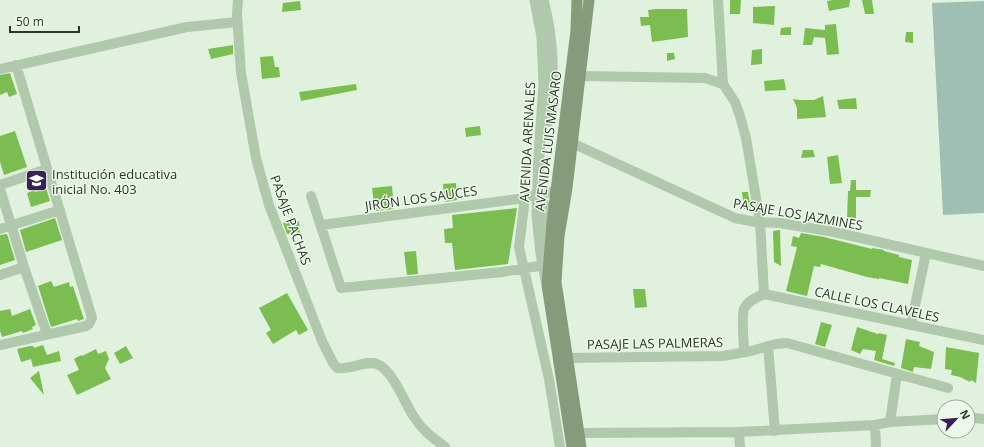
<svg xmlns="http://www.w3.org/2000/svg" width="984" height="447" font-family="'Open Sans',sans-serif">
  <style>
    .green { fill: #9fbfb5 }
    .building { fill: #7bbd50 }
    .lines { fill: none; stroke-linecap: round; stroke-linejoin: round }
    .minor { stroke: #b0c8ab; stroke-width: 10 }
    .tertiary { stroke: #b0c8ab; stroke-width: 11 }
    .secondary { stroke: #859c7c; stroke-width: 11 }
    .labels { text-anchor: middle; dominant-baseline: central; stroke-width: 3; stroke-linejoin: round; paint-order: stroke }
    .street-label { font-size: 13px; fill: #2e362a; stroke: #ecf9ea }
    .poi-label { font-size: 13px; fill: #2e362a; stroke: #ecf9ea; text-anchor: start }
  </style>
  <rect width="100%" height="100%" fill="#e0f1de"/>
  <path class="green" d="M984 1V213L943 215 932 3Z"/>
  <path class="building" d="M730 0H741L740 14H730Z
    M833 0H850L849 7 829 11 827 1Z
    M862 0H872L874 14H865Z
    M300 1 301 10 282 12 283 3Z
    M775 6 774 25 753 23V7Z
    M656 9H687L688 37 652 42 650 25 641 26 640 17H649L648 10Z
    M836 24 839 54 827 55 825 38 814 37 812 45H803L805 28 825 30V25Z
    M791 27V35H780L781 28Z
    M906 32H913V43L905 42Z
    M233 45V54L211 59 208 49Z
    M762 49V64L751 65 752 50Z
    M667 53H674L675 59 667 61Z
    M273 56 275 67H279L280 77 262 79 260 57Z
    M10 73 17 94 9 97 7 92 0 95V75Z
    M784 79 786 90 765 91 764 81Z
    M356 84 357 90 301 101 299 92Z
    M823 96 826 117 797 119V108L793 99 800 100H814Z
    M856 98 857 109H839L837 100Z
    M480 126 481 135 466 137 465 128Z
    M15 131 27 167 4 175 0 162V136Z
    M803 150H813L815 157 801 158Z
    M838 155 842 183 830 184 827 157Z
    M851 180H856V190H871L870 197H856V220L847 219 848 191H850Z
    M456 183 457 200 445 202 443 184Z
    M392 186 394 209 375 211 372 188Z
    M46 188 50 201 31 207 27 193 35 190V192Z
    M742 192H748L751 209H744Z
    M517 208 508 264 455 270 452 243H445L444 229 453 228 452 215Z
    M55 218 62 240 26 252 20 230Z
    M299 221 300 233 287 234 283 223Z
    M780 230 781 266 774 262 773 231Z
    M801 233 824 237 872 249V248L884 250V251L899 255V257L912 260 908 284 879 278V279L867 277 821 264 820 267 814 266 807 296 786 291 797 247 791 246 793 236 799 238Z
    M7 234 15 260 0 265V235Z
    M416 251 418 274 407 275 404 252Z
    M51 281 54 287 69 282 70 287 73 286 84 319 78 321 77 319 51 327 38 286Z
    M633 289H645L647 307 635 308Z
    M287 293 308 330 299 335 296 330 273 344 266 333 271 330 259 308Z
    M10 309 12 316 30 309 36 325 32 327 33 329 23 333 22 331 2 337 0 331V311Z
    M821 322 832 325 825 347 815 344Z
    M857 327 878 334 879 333 887 335 882 359 895 363 894 366 874 360 876 351 863 349 860 354 851 350Z
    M906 339 920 342 919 346 934 352 931 369 914 367 913 372 901 368Z
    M43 345 47 355 59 351 61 361 33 367 31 359 21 362 17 349 30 346H33L34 348Z
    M126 346 133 358 120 364 114 353Z
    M946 347 979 353 976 383 971 380 970 382 960 377 951 375 952 370 945 369Z
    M96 349 98 354 106 351 109 359 105 368 111 379 77 395 67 375 79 370 74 359 81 355 82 356Z
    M39 371 44 395 30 378Z"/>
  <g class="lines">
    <path class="minor" d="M238 0 237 14 241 73 256 158 269 205 322 341 333 363 337 368C350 370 366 360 377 364 393 370 405 404 414 417 422 430 433 438 445 447
      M718 0 723 84 735 102 740 116 746 138 760 222 764 294
      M0 69 187 27 237 22
      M580 76 705 78 723 84
      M572 143 735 218 755 222 780 223 834 232 984 266
      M0 185 47 169
      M0 189 24 267 47 334
      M311 196 341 288 502 272 551 264
      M525 198 519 247 549 379 560 447
      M321 225 525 198 538 194 557 191
      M0 229 60 210
      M0 275 24 267
      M764 294 984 340
      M911 325 926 253
      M0 345 86 326 89 324 92 318 16 65
      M768 346 775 431
      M744 352C744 342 741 317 744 309 747 301 757 297 764 294
      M567 358 723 356 751 351 776 344 787 343 948 388
      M968 417 984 419
      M890 422 897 374
      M875 425 876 447
      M739 432 740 447
      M579 433 739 432 875 425 890 422 944 419"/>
    <path class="tertiary" d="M535 0 542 37 544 84 539 155 537 215 541 253 546 280
      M543 0C554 41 554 79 549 121
      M544 204 548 240"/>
    <path class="secondary" d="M572 447 547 285 552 223 576 31 577 0
      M581 447 556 282 559 236 567 188 589 0"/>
  </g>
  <defs>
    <symbol id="school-square" viewBox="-11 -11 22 22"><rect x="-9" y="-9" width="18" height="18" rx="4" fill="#382255" stroke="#ecf9ea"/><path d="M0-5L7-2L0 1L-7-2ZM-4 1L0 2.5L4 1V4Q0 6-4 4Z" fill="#fff"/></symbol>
  </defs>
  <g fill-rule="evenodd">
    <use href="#school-square" x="24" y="168" width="25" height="25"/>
  </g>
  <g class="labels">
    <g class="street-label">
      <text transform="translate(548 141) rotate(-83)">AVENIDA LUIS MASARO</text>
      <text transform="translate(527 142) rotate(-87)">AVENIDA ARENALES</text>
      <text transform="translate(421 198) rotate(-8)">JIRÓN LOS SAUCES</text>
      <text transform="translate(798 214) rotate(10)">PASAJE LOS JAZMINES</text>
      <text transform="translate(291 220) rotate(70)">PASAJE PACHAS</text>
      <text transform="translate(877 304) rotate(12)">CALLE LOS CLAVELES</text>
      <text transform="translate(655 343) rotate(-1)">PASAJE LAS PALMERAS</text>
    </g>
    <g class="poi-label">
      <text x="52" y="174">Institución educativa<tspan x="52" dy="15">inicial No. 403</tspan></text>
    </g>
  </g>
  <g transform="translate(956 419) rotate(64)"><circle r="19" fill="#ecf9ea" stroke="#a0ab9d"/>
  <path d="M0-3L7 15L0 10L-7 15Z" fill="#382255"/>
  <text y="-6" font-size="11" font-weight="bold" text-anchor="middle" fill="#2e362a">N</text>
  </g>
  <path d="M10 26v6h69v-6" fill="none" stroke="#2e362a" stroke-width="2"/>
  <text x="16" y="26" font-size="12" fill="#2e362a" stroke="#ecf9ea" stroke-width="3" paint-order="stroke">50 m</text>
</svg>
